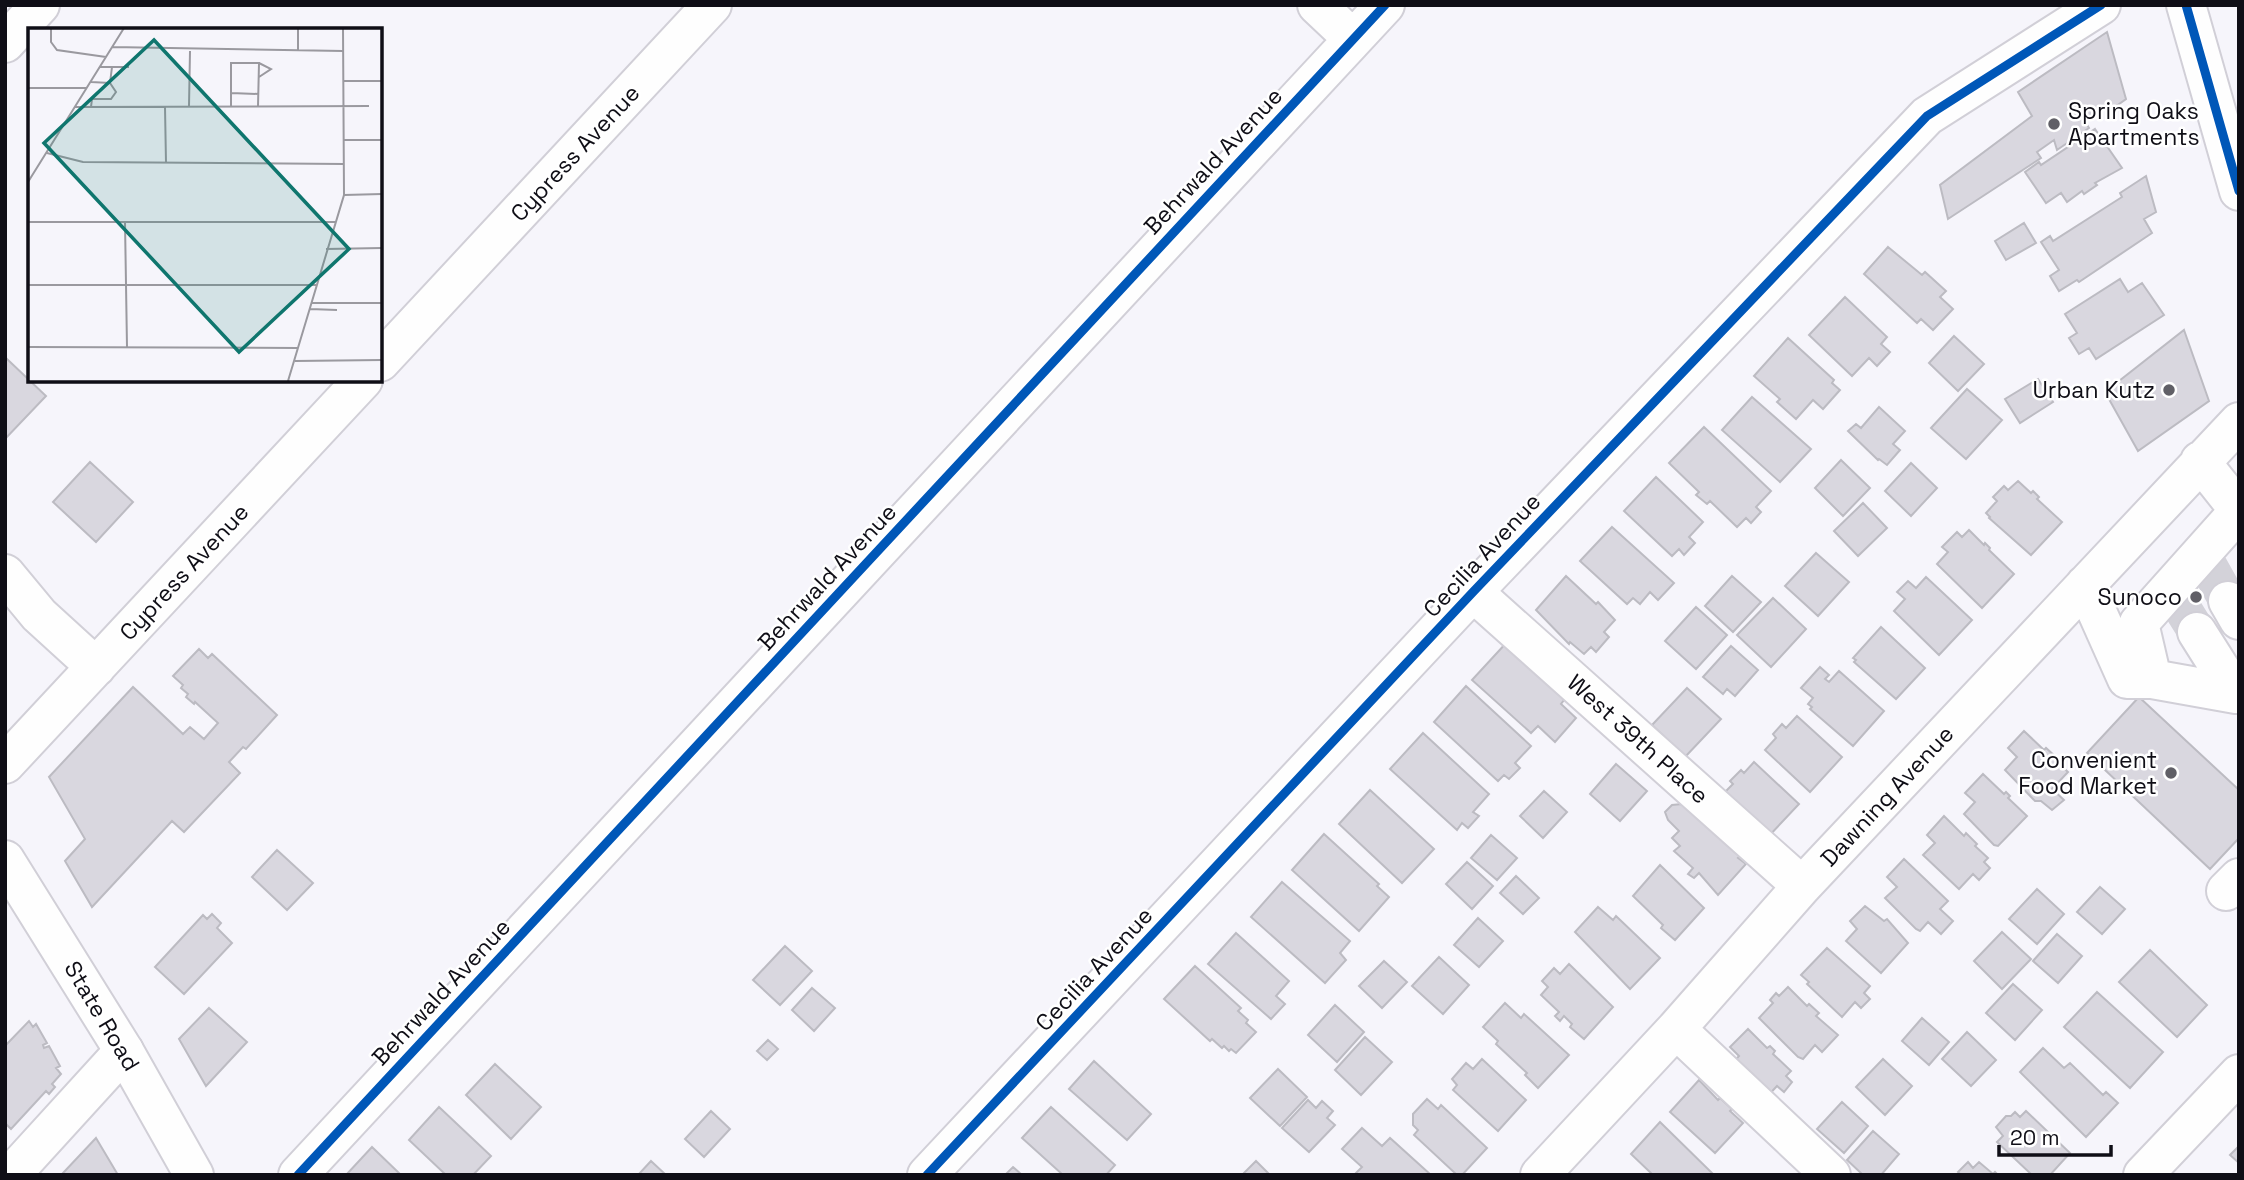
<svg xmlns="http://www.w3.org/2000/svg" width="2244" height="1180" font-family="'Space Grotesk',sans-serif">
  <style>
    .building { fill: #d9d7df; stroke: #bcbbc2; stroke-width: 2 }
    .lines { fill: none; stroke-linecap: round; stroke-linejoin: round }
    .minor-tunnel { stroke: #d3d2d9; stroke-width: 38; stroke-dasharray: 38 19; stroke-linecap: butt }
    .minor-casing { stroke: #d1cfd7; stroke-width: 42 }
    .major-casing { stroke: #d1cfd7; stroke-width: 42 }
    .minor { stroke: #fefefe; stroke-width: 38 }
    .major { stroke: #fefefe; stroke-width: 38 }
    .cycleway-casing { stroke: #fff; stroke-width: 13 }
    .cycleway { stroke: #0057b8; stroke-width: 9 }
    .poi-dot { fill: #605f66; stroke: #fff; stroke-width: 2.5 }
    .labels { text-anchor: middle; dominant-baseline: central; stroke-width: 5; stroke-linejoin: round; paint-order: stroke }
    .poi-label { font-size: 23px; fill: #0f0e16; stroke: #fff; text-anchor: end }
    .street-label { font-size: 23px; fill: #0f0e16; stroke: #fff }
    .inset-road { fill: none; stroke: #9a999f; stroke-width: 2 }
    .view { fill: #0f766e; fill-opacity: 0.15; stroke: #0f766e; stroke-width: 3.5 }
    .inset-edge { fill: none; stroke: #0f0e16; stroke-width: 3.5 }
  </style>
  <rect width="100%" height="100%" fill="#f6f5fb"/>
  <path class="building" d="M2107 32 2126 99 2108 112 2105 105 2084 120 2089 128 2057 150 2054 140 2037 152 2041 158 1948 219 1940 185 2032 116 2018 92Z
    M2095 129 2122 168 2095 183 2097 185 2084 194 2082 191 2067 202 2061 193 2046 203 2025 172 2039 162 2041 165Z
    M2146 176 2156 212 2144 219 2152 233 2079 282 2077 280 2059 291 2050 276 2059 270 2041 242 2050 236 2053 241 2122 197 2120 193Z
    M2024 223 2036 243 2006 260 1995 241Z
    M1888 247 1922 275 1925 272 1946 291 1940 297 1953 309 1933 330 1921 319 1917 323 1864 274Z
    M2120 279 2128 292 2142 283 2164 315 2096 359 2089 348 2079 354 2069 338 2077 333 2065 314Z
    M1845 297 1887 337 1881 344 1890 352 1877 366 1869 358 1852 376 1809 335Z
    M2184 330 2209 401 2138 451 2105 392Z
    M1954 336 1984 364 1958 391 1929 363Z
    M1788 338 1834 380 1832 383 1840 390 1823 409 1813 400 1796 419 1777 402 1780 399 1754 376Z
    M7 359 46 396 5 439V361Z
    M2038 379 2053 402 2020 423 2005 399Z
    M1967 389 2002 420 1966 459 1931 428Z
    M1752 397 1811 449 1780 482 1722 430Z
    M1879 407 1905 431 1893 444 1900 450 1887 465 1879 459 1878 460 1848 431 1856 424 1861 428Z
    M1704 427 1771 491 1756 507 1761 512 1751 523 1746 518 1737 527 1710 501 1707 504 1696 495 1699 492 1669 463Z
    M1841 460 1870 488 1843 516 1815 488Z
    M90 462 133 502 96 542 53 502Z
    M1911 463 1937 488 1911 516 1885 491Z
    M1656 477 1703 522 1689 537 1695 543 1684 555 1679 549 1672 556 1624 511Z
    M2018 481 2031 493 2033 491 2039 497 2037 499 2062 522 2031 555 1989 518 1990 517 1986 513 1997 501 1993 497 2004 486 2008 490Z
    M1863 503 1887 528 1858 556 1834 531Z
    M1612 527 1674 583 1658 600 1650 592 1640 604 1633 598 1627 604 1580 561Z
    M1969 530 1984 545 1985 543 1990 548 1989 550 2014 574 1982 608 1937 564 1948 552 1942 547 1957 532 1962 537Z
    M1816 553 1849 582 1818 616 1785 586Z
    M1566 576 1596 604 1598 602 1615 620 1604 632 1609 637 1596 652 1591 647 1584 654 1570 642 1569 644 1536 610Z
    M1732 576 1761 602 1733 632 1705 606Z
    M1926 577 1972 620 1939 655 1894 611 1905 599 1897 592 1908 581 1916 588Z
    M1773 598 1806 629 1771 667 1737 635Z
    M1696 607 1727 635 1696 669 1665 641Z
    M1881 627 1925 668 1896 699 1854 662 1856 660 1853 658Z
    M1508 641 1568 695 1561 704 1576 718 1555 742 1538 726 1531 733 1472 680Z
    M1731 646 1758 670 1735 696 1727 689 1723 694 1703 677Z
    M199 649 208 658 212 654 277 715 246 749 243 747 229 762 240 773 184 832 172 821 92 907 65 861 85 839 49 777 133 687 183 734 190 727 204 739 218 723 195 702 194 704 186 697 188 694 181 688 183 685 173 676Z
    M1820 667 1829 675 1825 679 1829 682 1839 671 1884 711 1853 746 1810 709 1812 707 1808 704 1813 698 1801 688Z
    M1466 686 1531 746 1515 763 1520 768 1509 779 1504 775 1498 781 1434 722Z
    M1687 688 1721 719 1685 757 1652 725Z
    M2139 697 2239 790V838L2210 869 2087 753Z
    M1797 716 1842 757 1810 792 1765 750 1776 738 1773 734 1782 724 1786 728Z
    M2024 731 2044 750 2046 748 2056 757 2054 759 2068 772 2052 789 2064 800 2052 810 2041 801H2035L2005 770 2017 757 2008 748Z
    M1423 733 1489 794 1473 812 1479 816 1468 828 1462 823 1457 830 1390 769Z
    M1754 762 1799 804 1767 838 1722 795 1733 784 1730 781 1741 770 1744 773Z
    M1616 764 1647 791 1620 821 1590 794Z
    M1983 774 2004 794 2006 792 2010 796 2008 798 2027 816 1998 846 1994 845 1964 814 1975 802 1965 793Z
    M1370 790 1434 849 1402 883 1339 824Z
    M1544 791 1567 812 1543 838 1520 816Z
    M1682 804 1741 855 1738 858 1746 864 1718 895 1699 873 1694 878 1688 874 1693 868 1674 851 1680 846 1672 838 1679 831 1668 820 1665 812 1672 805Z
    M1944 816 1964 836 1966 833 1977 844 1975 846 1988 858 1984 862 1990 868 1979 880 1973 874 1959 889 1923 855 1935 843 1927 835Z
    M1324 834 1379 884 1377 886 1389 897 1359 931 1292 870Z
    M1491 835 1517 858 1497 880 1471 858Z
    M277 850 313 883 287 910 252 877Z
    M1904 859 1948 901 1940 909 1953 921 1941 934 1928 922 1920 931 1916 929 1885 898 1897 887 1887 877Z
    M1467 862 1493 886 1472 909 1446 884Z
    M1660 865 1704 908 1675 940 1661 928 1663 925 1633 896Z
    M1516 876 1539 898 1523 914 1500 893Z
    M1282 882 1350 941 1340 953 1346 960 1325 983 1251 917Z
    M2100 887 2125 909 2102 934 2077 912Z
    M2037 889 2064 914 2037 944 2009 919Z
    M1865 906 1884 921 1887 919 1908 943 1881 973 1846 941 1857 929 1850 921Z
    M1598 907 1613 920 1616 916 1660 958 1630 989 1575 932Z
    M212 914 221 923 217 928 232 943 184 994 155 967 203 915 207 919Z
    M1478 918 1503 941 1479 967 1454 945Z
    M2002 932 2031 959 2002 989 1974 961Z
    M1236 933 1289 981 1276 996 1285 1004 1271 1019 1208 964Z
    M2057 934 2082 956 2058 983 2033 961Z
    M785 946 812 971 780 1005 753 980Z
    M1827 948 1870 986 1864 993 1870 999 1861 1008 1855 1002 1842 1017 1807 984 1809 982 1801 975Z
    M2150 950 2207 1005 2177 1037 2119 982Z
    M1439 957 1469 985 1443 1014 1412 986Z
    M1384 961 1407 982 1382 1008 1359 986Z
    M1569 964 1613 1007 1584 1039 1570 1027 1572 1024 1564 1016 1560 1021 1555 1016 1559 1012 1541 995 1548 987 1542 981 1554 968 1560 974Z
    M1195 966 1241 1008 1238 1011 1248 1020 1246 1023 1256 1032 1236 1053 1231 1049 1229 1051 1224 1046 1222 1048 1212 1039 1210 1041 1164 999Z
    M2013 984 2042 1010 2015 1040 1986 1013Z
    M1788 987 1807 1006 1809 1004 1819 1013 1816 1016 1838 1035 1822 1052 1815 1045 1803 1059 1798 1057 1759 1018 1773 1003 1770 1000 1776 993 1779 996Z
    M812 988 835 1008 814 1031 792 1010Z
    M2097 992 2163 1052 2130 1088 2064 1027Z
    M1505 1003 1521 1018 1524 1014 1569 1055 1538 1088 1525 1075 1527 1073 1496 1044 1498 1041 1483 1027Z
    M1335 1005 1364 1032 1337 1062 1308 1035Z
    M209 1008 247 1042 206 1086 179 1039Z
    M1922 1018 1949 1042 1929 1065 1902 1041Z
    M29 1021 33 1027 36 1024 47 1043 43 1045 44 1048 49 1046 60 1066 56 1068 61 1074 52 1084 55 1087 49 1094 46 1091 11 1129 5 1123V1046Z
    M1748 1029 1767 1048 1770 1046 1775 1051 1773 1054 1791 1071 1786 1076 1792 1082 1784 1092 1777 1086 1763 1101 1728 1068 1739 1056 1730 1047Z
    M1967 1032 1996 1060 1971 1086 1942 1059Z
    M1365 1037 1392 1062 1361 1095 1335 1070Z
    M768 1040 778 1049 767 1060 757 1051Z
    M2043 1048 2064 1068 2070 1063 2103 1095 2106 1092 2118 1103 2086 1137 2020 1072Z
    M1482 1059 1526 1100 1498 1131 1453 1090 1457 1085 1452 1079 1466 1063 1473 1069Z
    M1883 1059 1912 1086 1885 1115 1856 1087Z
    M1094 1061 1151 1114 1127 1140 1069 1089Z
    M495 1064 541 1107 511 1139 466 1095Z
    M1278 1069 1307 1097 1280 1126 1250 1098Z
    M1699 1080 1718 1100 1720 1098 1732 1109 1730 1111 1743 1123 1715 1153 1670 1112Z
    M1427 1099 1438 1109 1441 1105 1487 1148 1462 1175H1457L1414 1135 1418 1130 1413 1125V1114Z
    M1308 1100 1316 1108 1322 1101 1333 1111 1327 1118 1335 1125 1309 1152 1282 1128Z
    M1842 1102 1868 1126 1844 1153 1817 1129Z
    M439 1107 491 1156 473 1175H446L409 1140Z
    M1051 1107 1115 1165 1106 1175H1063L1022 1138Z
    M711 1111 730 1129 704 1157 685 1139Z
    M2026 1111 2070 1153 2050 1175H2032L1997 1142 2003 1136 1996 1127 2006 1116H2011L2015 1112 2020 1117Z
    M1660 1122 1712 1173 1710 1175H1653L1631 1154Z
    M1362 1128 1382 1146 1390 1138 1431 1175H1354L1362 1167 1342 1149Z
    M1873 1131 1899 1154 1881 1175H1863L1847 1160Z
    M96 1138 118 1175H65L63 1173Z
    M2239 1146V1163L2230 1155Z
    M372 1147 401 1175H346Z
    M651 1161 666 1175H638Z
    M1256 1161 1270 1175H1242Z
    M1968 1162 1973 1168 1979 1162 1993 1174 1995 1172 1998 1175H1961L1958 1172Z
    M1013 1167 1022 1175H1005Z"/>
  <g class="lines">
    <path class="minor-tunnel" d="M2209 567 2228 601
      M2177 600 2197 632"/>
    <defs>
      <path id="minor" d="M1317 5 1353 39
        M5 43 40 5
        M380 362 712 5
        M2200 461 2239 510
        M5 574 39 615 96 667
        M2085 585 2127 679H2152
        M1473 592 1802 886
        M2228 601 2239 620
        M2197 632 2236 694
        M2236 694 2152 679 2139 623 2239 511
        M5 764 363 380
        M2226 891 2239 878
        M1676 1029 1831 1175
        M11 1175 124 1051
        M298 1175 1385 5
        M927 1175 1473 592 1927 116 2101 5
        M1540 1175 1676 1029 1802 886 2239 422
        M2143 1175 2239 1074"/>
      <path id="major" d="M2186 5 2239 191
        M5 860 124 1051 194 1175"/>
    </defs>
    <use href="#minor" class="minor-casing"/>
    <use href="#major" class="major-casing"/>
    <use href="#minor" class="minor"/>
    <use href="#major" class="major"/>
    <defs>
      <path id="cycleway" d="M2186 5 2239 191
        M298 1175 1385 5
        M927 1175 1473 592 1927 116 2101 5"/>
    </defs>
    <use href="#cycleway" class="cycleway-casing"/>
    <use href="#cycleway" class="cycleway"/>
  </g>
  <g class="poi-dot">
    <circle cx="2054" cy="124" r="7"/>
    <circle cx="2169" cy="390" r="7"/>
    <circle cx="2196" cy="597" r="7"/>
    <circle cx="2171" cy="773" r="7"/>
  </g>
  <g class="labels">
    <g class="poi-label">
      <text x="2068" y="111" text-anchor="start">Spring Oaks<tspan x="2068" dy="26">Apartments</tspan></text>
      <text x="2155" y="390">Urban Kutz</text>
      <text x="2182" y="597">Sunoco</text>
      <text x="2157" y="760">Convenient<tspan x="2157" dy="26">Food Market</tspan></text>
    </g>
    <g class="street-label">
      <text transform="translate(575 153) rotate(-47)">Cypress Avenue</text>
      <text transform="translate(1213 161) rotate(-47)">Behrwald Avenue</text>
      <text transform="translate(1482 555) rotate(-47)">Cecilia Avenue</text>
      <text transform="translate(184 572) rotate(-47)">Cypress Avenue</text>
      <text transform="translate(827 577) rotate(-47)">Behrwald Avenue</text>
      <text transform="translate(1638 739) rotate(42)">West 39th Place</text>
      <text transform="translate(1887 796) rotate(-47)">Dawning Avenue</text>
      <text transform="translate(1094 969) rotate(-47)">Cecilia Avenue</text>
      <text transform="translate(441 992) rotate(-47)">Behrwald Avenue</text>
      <text transform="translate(102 1016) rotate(59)">State Road</text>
    </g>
  </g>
  <g transform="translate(28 28)">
    <rect width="354" height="354" fill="#f6f5fb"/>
    <path class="inset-road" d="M23 0V14L29 22 78 29M270 0V23M84 19 315 23M72 39H101M231 49 243 41 231 35M315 53H354M63 54 82 55 84 39M0 60H59M203 65 231 66M161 78 162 23M203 78V35H231L230 78M47 79 341 78M63 79 64 71H83L88 64 82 55M137 79 138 135M316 112H354M19 125 55 134 316 136M0 154 96 0M316 167 354 166M0 194H307M97 194 99 319M298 221 354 220M0 257H288M283 275H354M282 281 309 282M0 319 270 320M267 333 354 332M260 353 316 167 315 0"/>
    <path class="view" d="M126 12 321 221 211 324 16 115Z"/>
    <rect width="354" height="354" class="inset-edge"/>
  </g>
  <rect width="2244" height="1180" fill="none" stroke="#0f0e16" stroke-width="14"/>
  <path d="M1999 1145v10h112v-10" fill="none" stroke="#0f0e16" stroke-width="3.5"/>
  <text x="2010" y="1145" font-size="21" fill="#0f0e16" stroke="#ffffff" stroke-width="5" paint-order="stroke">20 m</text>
</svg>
